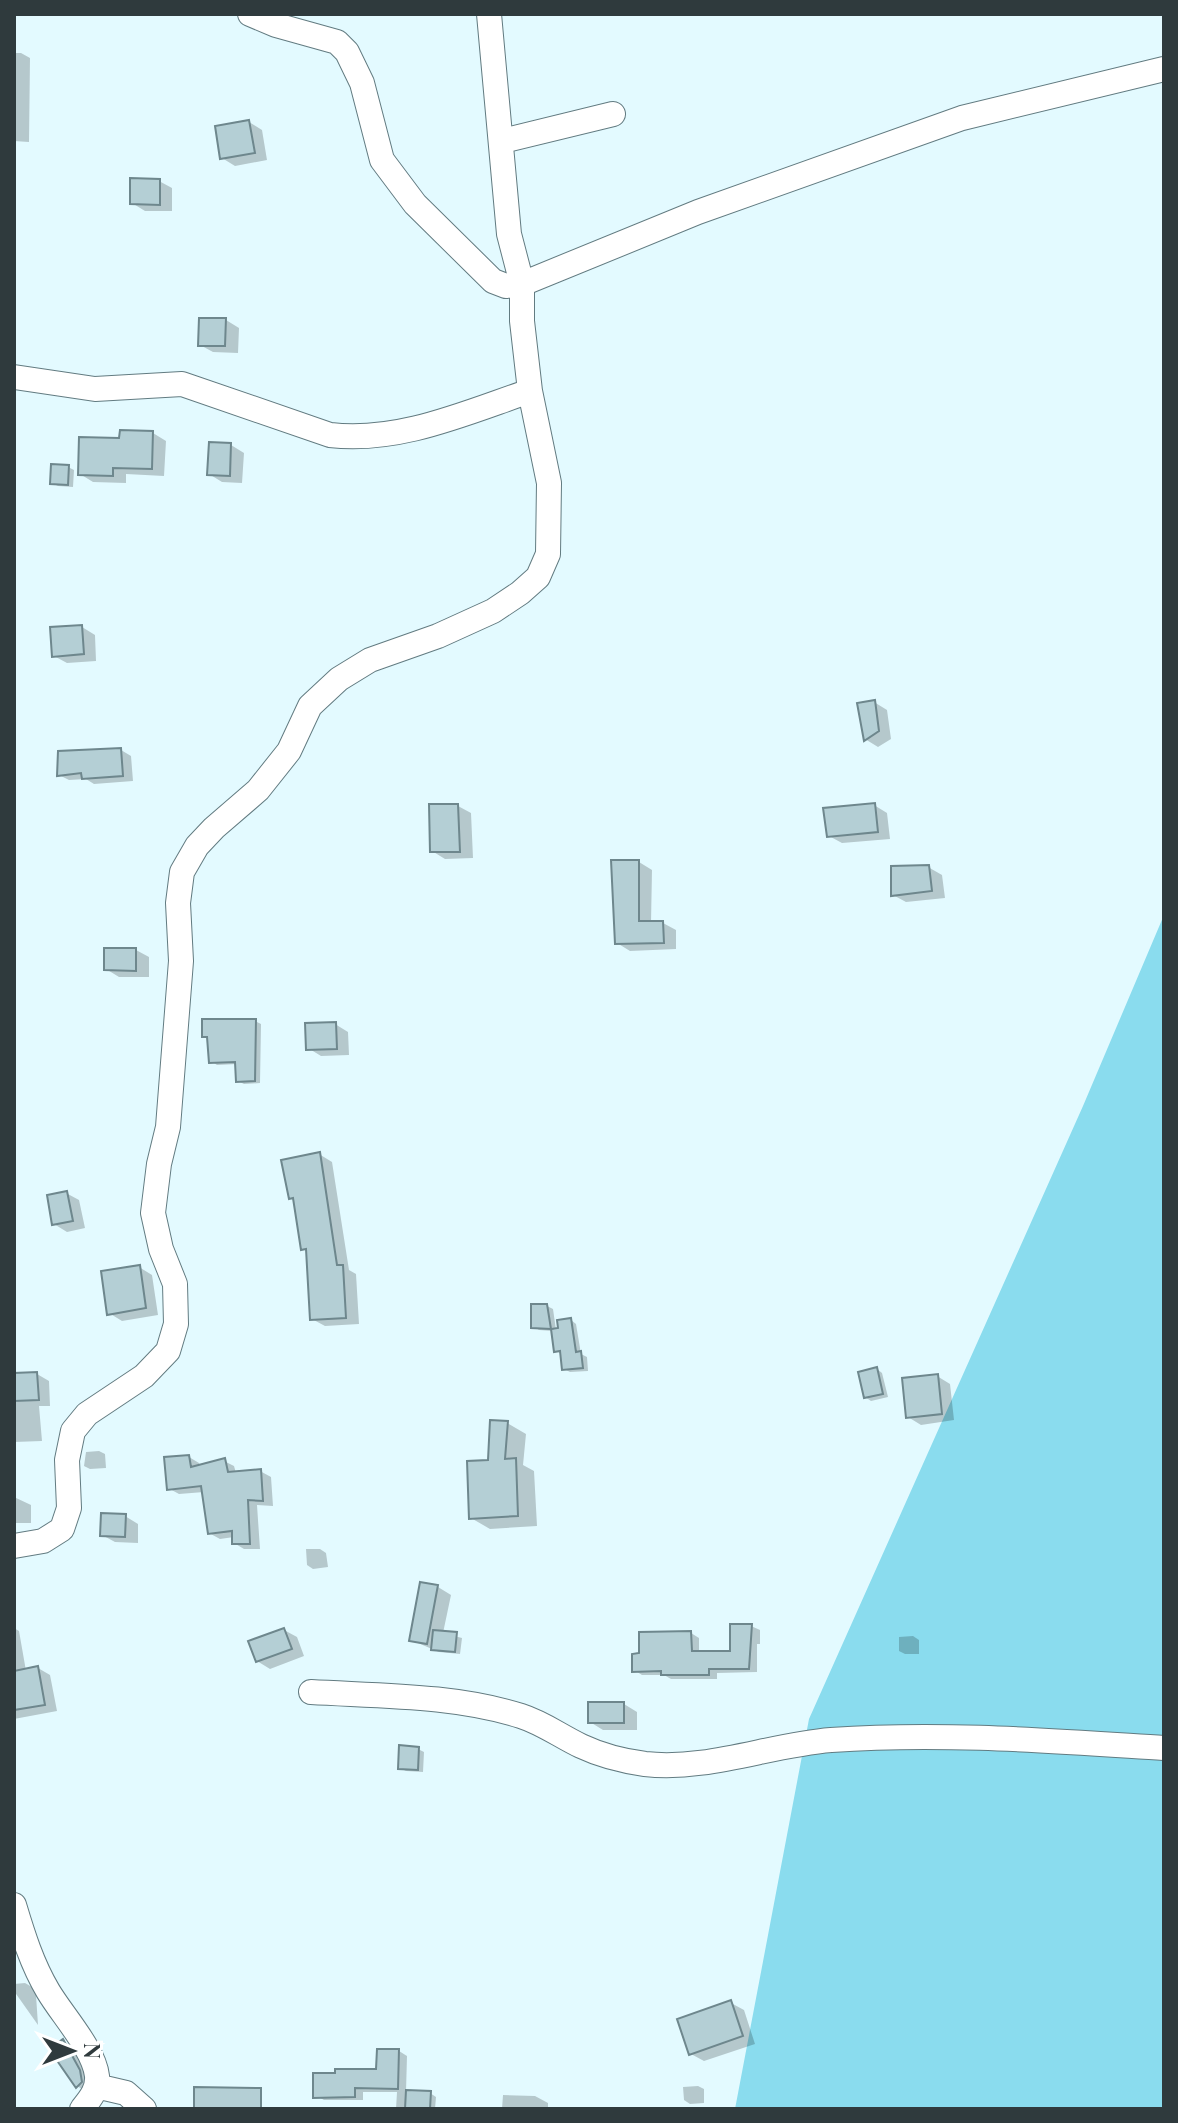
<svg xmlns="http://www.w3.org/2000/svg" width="1178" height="2123" font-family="'Playfair Display',serif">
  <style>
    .green { fill: #8adcee }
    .shadow { fill: #0003 }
    .building { fill: #b4cfd5; stroke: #6e878d; stroke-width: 2 }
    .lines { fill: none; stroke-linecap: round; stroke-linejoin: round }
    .street-casing { stroke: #627b81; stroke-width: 26 }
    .street { stroke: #fff; stroke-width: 24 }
  </style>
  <rect width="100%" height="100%" fill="#e3faff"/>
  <path class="green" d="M1164 915V2109H735L809 1719 1083 1106Z"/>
  <path class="shadow" d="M14 53H21L30 58 29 142 14 141Z
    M249 122 262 130 267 160 235 166 222 158Z
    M159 181 172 188V211H145L132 203Z
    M226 320 239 328 238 353 213 352 200 345Z
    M153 433 166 441 164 476 126 474V483L93 482 80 474 121 440Z
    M231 445 244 453 242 483 222 482 209 474Z
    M68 467 74 470 73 487 58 486 52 483Z
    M82 627 95 635 96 661 67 663 54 656Z
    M874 702 887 710 891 739 878 747 865 739Z
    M121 750 131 756 133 781 94 784 86 779 69 780 59 775Z
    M874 805 887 813 890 839 842 843 829 836Z
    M458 806 471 813 473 858 445 859 432 851Z
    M639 862 652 870 651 923H663L676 930V949L630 951 617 943Z
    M928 867 942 875 945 898 906 902 893 895Z
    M136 950 149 957V977H119L106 969Z
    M255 1021 261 1024 260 1083 244 1084 238 1081 237 1064 217 1065 211 1061 209 1039 204 1036Z
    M335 1024 348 1032 349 1055 321 1056 308 1048Z
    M319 1154 332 1162 349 1270 356 1274 359 1324 325 1326 312 1319 308 1252 303 1249 296 1200 290 1197Z
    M66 1193 79 1200 85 1228 67 1232 54 1224Z
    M139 1267 152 1275 158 1315 122 1321 109 1313Z
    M547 1306 553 1309 556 1330 571 1320 576 1324 581 1354 587 1357 588 1371 570 1372 564 1369 562 1354 556 1351 553 1331 539 1330 533 1326Z
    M877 1369 882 1373 888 1397 871 1401 865 1397Z
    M37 1374 49 1381 50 1406H39L42 1441 14 1442V1375Z
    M937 1376 950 1384 954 1420 921 1425 908 1417Z
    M507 1423 526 1434 523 1465 534 1471 537 1526 490 1529 471 1518 490 1462Z
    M99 1451 105 1454 106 1468 90 1469 84 1466 86 1452Z
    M189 1457 199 1463 200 1466 224 1461 234 1466 236 1473 260 1471 271 1477 273 1506 257 1505 260 1549H244L234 1543V1537L220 1539 209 1533 204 1492 179 1494 168 1488Z
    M14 1497 31 1505V1523H14Z
    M125 1516 138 1524V1543L115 1542 102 1535Z
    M306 1549H320L326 1553 328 1567 313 1569 307 1565Z
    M438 1587 451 1595 443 1633 462 1638 460 1654 439 1652 411 1640Z
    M751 1626 760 1630V1644H757V1672L717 1673V1679H671L664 1675H642L634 1670 691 1633 699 1638V1653H732Z
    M14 1628 19 1631 26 1671 38 1668 50 1675 57 1711 14 1719Z
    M284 1630 297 1637 304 1656 270 1669 257 1661Z
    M913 1636 919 1640V1654H905L899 1651V1637Z
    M624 1704 637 1712V1730H603L590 1722Z
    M418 1749 424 1752 423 1772 406 1771 400 1768Z
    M25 1983 32 1987 36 1995 38 2025 14 1991V1984Z
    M731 2003 744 2010 755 2044 704 2061 691 2054Z
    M63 2041 76 2049 89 2070 90 2094 77 2086Z
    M399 2051 407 2056 406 2092 430 2093 436 2097 435 2109H396L397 2092H363V2100H324L315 2095 378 2071Z
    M698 2086 704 2089V2103L690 2104 684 2100 683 2087Z
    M503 2095 535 2096 548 2103V2109H502Z"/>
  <path class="building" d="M249 120 255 153 220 159 215 126Z
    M130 178 160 179V205L130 204Z
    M199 318H226L225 346H198Z
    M120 430 153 431 152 469 113 468V476L78 475 79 437 119 438Z
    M209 442 231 443 230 476 207 475Z
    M51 464 69 465 68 485 50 484Z
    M82 625 84 654 52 657 50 627Z
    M875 700 879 731 864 741 857 703Z
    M121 748 123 776 82 779 81 773 57 776 58 751Z
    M875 803 878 832 827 837 823 808Z
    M429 804H458L460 852H430Z
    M611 860H639V921H663L664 943 615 944Z
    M929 865 932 891 891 896V866Z
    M104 948H136V971L104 970Z
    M202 1019H256L255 1081 236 1082 235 1062 209 1063 207 1037H202Z
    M336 1022 337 1049 306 1050 305 1023Z
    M320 1152 337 1265H343L346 1318 310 1320 306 1249 301 1250 293 1198 289 1199 281 1160Z
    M67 1191 73 1221 52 1225 47 1195Z
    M140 1265 146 1308 107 1315 101 1271Z
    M531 1304H547L551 1329 531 1328Z
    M571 1318 576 1352 581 1351 583 1368 562 1370 560 1351 554 1352 551 1329 558 1328 557 1320Z
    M877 1367 883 1394 864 1398 858 1372Z
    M37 1372 39 1400 14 1401V1373Z
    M938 1374 942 1414 906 1418 902 1378Z
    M490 1420 508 1421 505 1459 516 1458 518 1516 469 1519 467 1461 488 1460Z
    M189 1455 191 1467 225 1458 228 1472 261 1469 263 1501 248 1500 250 1544H232V1531L208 1534 201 1486 167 1490 164 1457Z
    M101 1513 126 1514 125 1537 100 1536Z
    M420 1582 438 1585 427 1644 409 1641Z
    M730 1624H752L749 1669H709V1675H661V1671L632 1672V1654L639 1653V1632L691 1631 692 1651H730Z
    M284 1628 292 1649 256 1662 248 1641Z
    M433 1630 457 1632 455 1652 431 1650Z
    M38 1666 45 1705 14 1710V1671Z
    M588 1702H624V1723H588Z
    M399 1745 419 1747 418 1770 398 1769Z
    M731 2000 743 2036 689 2055 677 2019Z
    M63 2039 80 2070 82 2082 76 2088 49 2049Z
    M377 2049H399L398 2089 355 2088V2097L313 2098V2073H335V2069H376Z
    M194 2087 261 2088V2109H194Z
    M406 2090 431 2091 430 2109H405Z"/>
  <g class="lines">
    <defs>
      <path id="street" d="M250 14 276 25 337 42 347 52 362 83 382 160 415 204 493 281 506 286 522 284 509 234 489 14
        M502 141 613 114
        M14 377 95 389 182 384 330 435C399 443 465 413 530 391
        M14 1546 43 1541 62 1529 69 1508 67 1460 73 1431 87 1414 144 1376 168 1351 176 1324 175 1284 161 1249 153 1213 159 1164 168 1127 181 961 178 903 182 872 197 846 214 828 258 790 289 751 310 706 339 679 370 660 438 636 493 611 520 593 538 577 548 554 549 483 530 391 522 321V284L698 212 962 118 1164 69
        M311 1692C380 1696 455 1695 521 1716 543 1723 560 1736 581 1746 600 1755 623 1761 645 1764 707 1771 769 1745 831 1740 942 1732 1053 1741 1164 1748
        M14 1905C23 1935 32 1964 48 1991 62 2015 94 2049 97 2076 98 2090 90 2099 82 2109
        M96 2086 126 2093 144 2109"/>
    </defs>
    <use href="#street" class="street-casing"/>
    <use href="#street" class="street"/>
  </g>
  <rect width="1178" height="2123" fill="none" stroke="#2f3a3d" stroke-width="32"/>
  <g transform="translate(72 2051) rotate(90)" stroke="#ffffff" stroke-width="6" paint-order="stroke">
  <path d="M0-6L14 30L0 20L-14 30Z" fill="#2f3a3d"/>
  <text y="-12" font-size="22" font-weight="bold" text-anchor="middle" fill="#2f3a3d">N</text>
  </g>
</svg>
